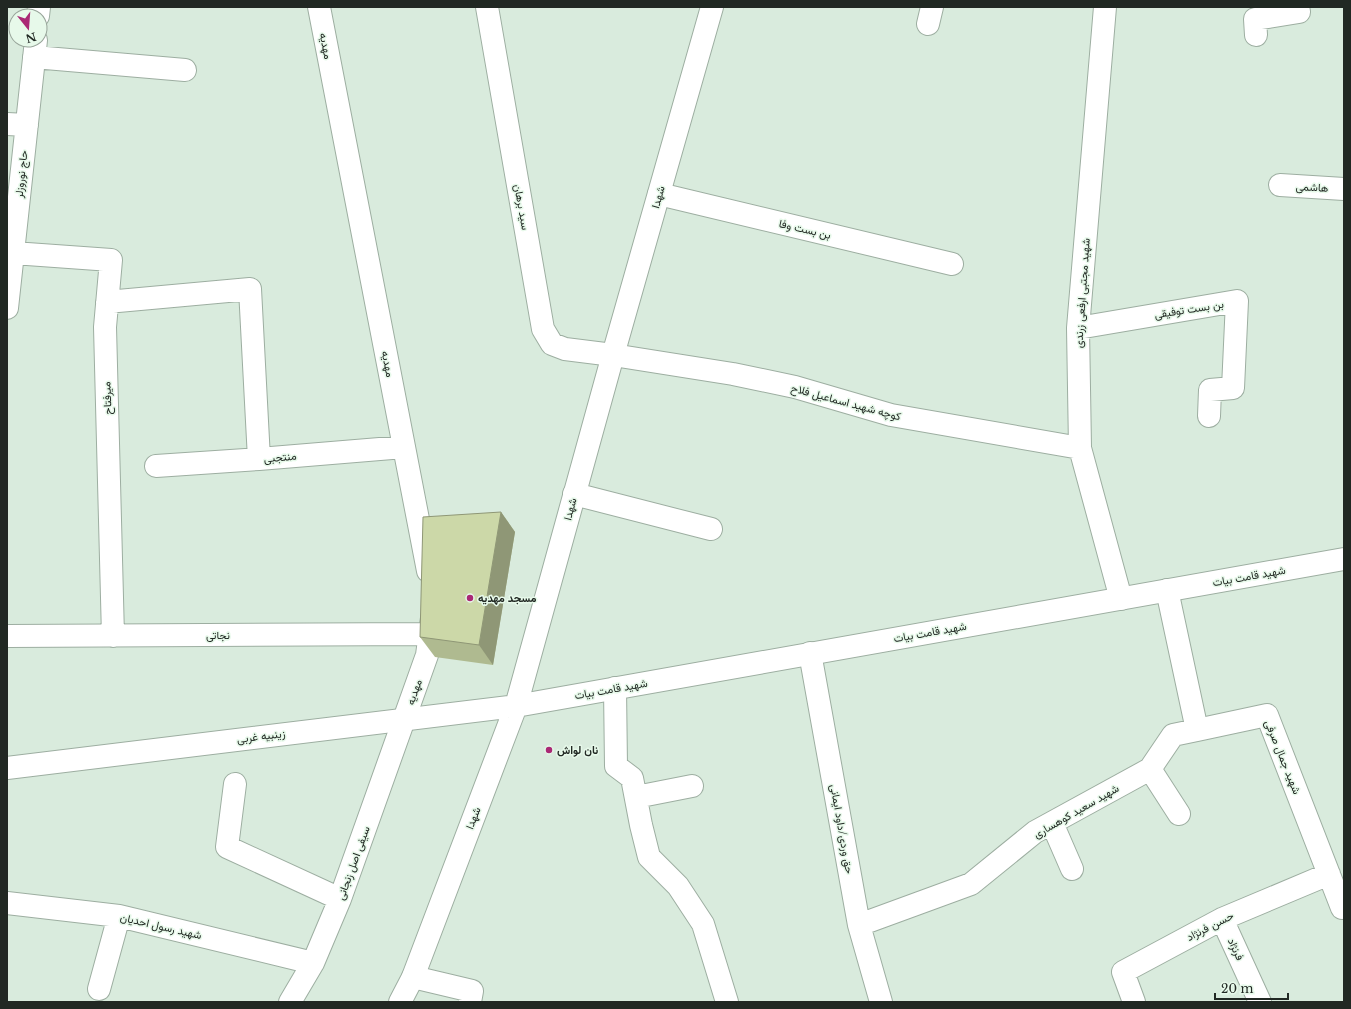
<svg xmlns="http://www.w3.org/2000/svg" width="1351" height="1009" font-family="'Libre Baskerville',Vazirmatn,serif">
  <style>
    .lines { fill: none; stroke-linecap: round; stroke-linejoin: round }
    .minor-casing { stroke: #9daea1; stroke-width: 24 }
    .major-casing { stroke: #9daea1; stroke-width: 24 }
    .minor { stroke: #fff; stroke-width: 22 }
    .major { stroke: #fff; stroke-width: 22 }
    .wall { fill: #afba90 }
    .shaded-wall { fill: #8f9776 }
    .building { fill: #ccd8a8; stroke: #8f9776 }
    .poi-dot { fill: #aa2875; stroke: #e7f9ea; stroke-width: 1.5 }
    .labels { text-anchor: middle; dominant-baseline: central; stroke-width: 3; stroke-linejoin: round; paint-order: stroke }
    .street-label { font-size: 11px; fill: #212823; stroke: #e7f9ea }
    .poi-label { font-size: 11px; font-weight: bold; fill: #212823; stroke: #e7f9ea; text-anchor: start }
  </style>
  <rect width="100%" height="100%" fill="#d9ebdd"/>
  <g class="lines">
    <defs>
      <path id="minor" d="M319 7 428 571
        M487 7 543 329 552 344 565 349 613 355 733 374 795 387 891 415 1080 448
        M1105 7 1078 328 1080 448 1121 599
        M38 16 39 7
        M928 24 932 7
        M1256 35 1255 19 1299 12 1298 7
        M34 57 185 70
        M7 124 27 125
        M1280 185 1344 189
        M659 194 952 264
        M13 253 111 260 105 327 113 636
        M107 302 250 289 259 459
        M7 308 36 40
        M1078 328 1237 301 1233 388 1210 390 1209 416
        M156 466 259 459 404 447
        M574 494 711 529
        M1167 590 1197 730 1267 715 1342 908
        M7 636 430 634
        M810 653 859 925 881 1002
        M615 688 616 766 632 778 641 825 649 857 678 886 703 924 727 1002
        M1150 769 1179 814
        M235 784 227 847 340 899
        M636 797 692 786
        M1052 823 1072 869
        M7 903 119 916 313 963
        M1222 919 1260 1002
        M859 925 971 884 1035 832 1150 769 1173 735 1197 730
        M413 977 472 991 470 1002
        M99 989 119 916
        M290 1002 313 963 340 899 427 655 432 618
        M1134 1002 1123 972 1222 919 1329 874"/>
      <path id="major" d="M7 768 516 706 1344 559
        M400 1002 413 977 516 706 613 355 712 7"/>
    </defs>
    <use href="#minor" class="minor-casing"/>
    <use href="#major" class="major-casing"/>
    <use href="#minor" class="minor"/>
    <use href="#major" class="major"/>
  </g>
  <path class="wall" d="M501 512 515 532 493 665 435 657 420 637Z"/>
  <path class="shaded-wall" d="M501 512 515 532 493 665 479 645Z"/>
  <path class="building" d="M501 512 479 645 420 637 423 517Z"/>
  <g class="poi-dot">
    <circle cx="470" cy="598" r="4"/>
    <circle cx="549" cy="750" r="4"/>
  </g>
  <g class="labels">
    <g class="street-label">
      <text transform="translate(326 46) rotate(79)">مهدیه</text>
      <text transform="translate(21 174) rotate(-84)">حاج نوروزلر</text>
      <text transform="translate(1312 187) rotate(3)">هاشمی</text>
      <text transform="translate(658 197) rotate(-74)">شهدا</text>
      <text transform="translate(522 207) rotate(80)">سید برهان</text>
      <text transform="translate(805 229) rotate(13)">بن بست وفا</text>
      <text transform="translate(1082 293) rotate(-86)">شهید مجتبی ارفعی زرندی</text>
      <text transform="translate(1189 309) rotate(-9)">بن بست توفیقی</text>
      <text transform="translate(388 364) rotate(79)">مهدیه</text>
      <text transform="translate(107 398) rotate(-92)">میرفتاح</text>
      <text transform="translate(846 402) rotate(15)">کوچه شهید اسماعیل فلاح</text>
      <text transform="translate(280 457) rotate(-5)">منتجبی</text>
      <text transform="translate(570 509) rotate(-75)">شهدا</text>
      <text transform="translate(1249 576) rotate(-10)">شهید قامت بیات</text>
      <text transform="translate(930 632) rotate(-10)">شهید قامت بیات</text>
      <text x="218" y="635">نجاتی</text>
      <text transform="translate(611 689) rotate(-10)">شهید قامت بیات</text>
      <text transform="translate(414 692) rotate(-71)">مهدیه</text>
      <text transform="translate(261 736) rotate(-7)">زینبیه غربی</text>
      <text transform="translate(1283 757) rotate(68)">شهید جمال صرفی</text>
      <text transform="translate(1076 811) rotate(-30)">شهید سعید کوهساری</text>
      <text transform="translate(473 818) rotate(-69)">شهدا</text>
      <text transform="translate(842 829) rotate(80)">حق وردی/داود ایمانی</text>
      <text transform="translate(353 863) rotate(-70)">سیفی اصل زنجانی</text>
      <text transform="translate(161 926) rotate(13)">شهید رسول احدیان</text>
      <text transform="translate(1210 926) rotate(-27)">حسن فرنژاد</text>
      <text transform="translate(1236 949) rotate(65)">فرنژاد</text>
    </g>
    <g class="poi-label">
      <text x="478" y="598">مسجد مهدیه</text>
      <text x="557" y="750">نان لواش</text>
    </g>
  </g>
  <rect width="1351" height="1009" fill="none" stroke="#212823" stroke-width="16"/>
  <g transform="translate(28 28) rotate(163)"><circle r="19" fill="#e7f9ea" stroke="#98a59a"/>
  <path d="M0-3L7 15L0 10L-7 15Z" fill="#aa2875"/>
  <text y="-6" font-size="11" font-weight="bold" text-anchor="middle" fill="#212823">N</text>
  </g>
  <path d="M1215 993v6h73v-6" fill="none" stroke="#212823" stroke-width="2"/>
  <text x="1221" y="993" font-size="12" fill="#212823" stroke="#e7f9ea" stroke-width="3" paint-order="stroke">20 m</text>
</svg>
